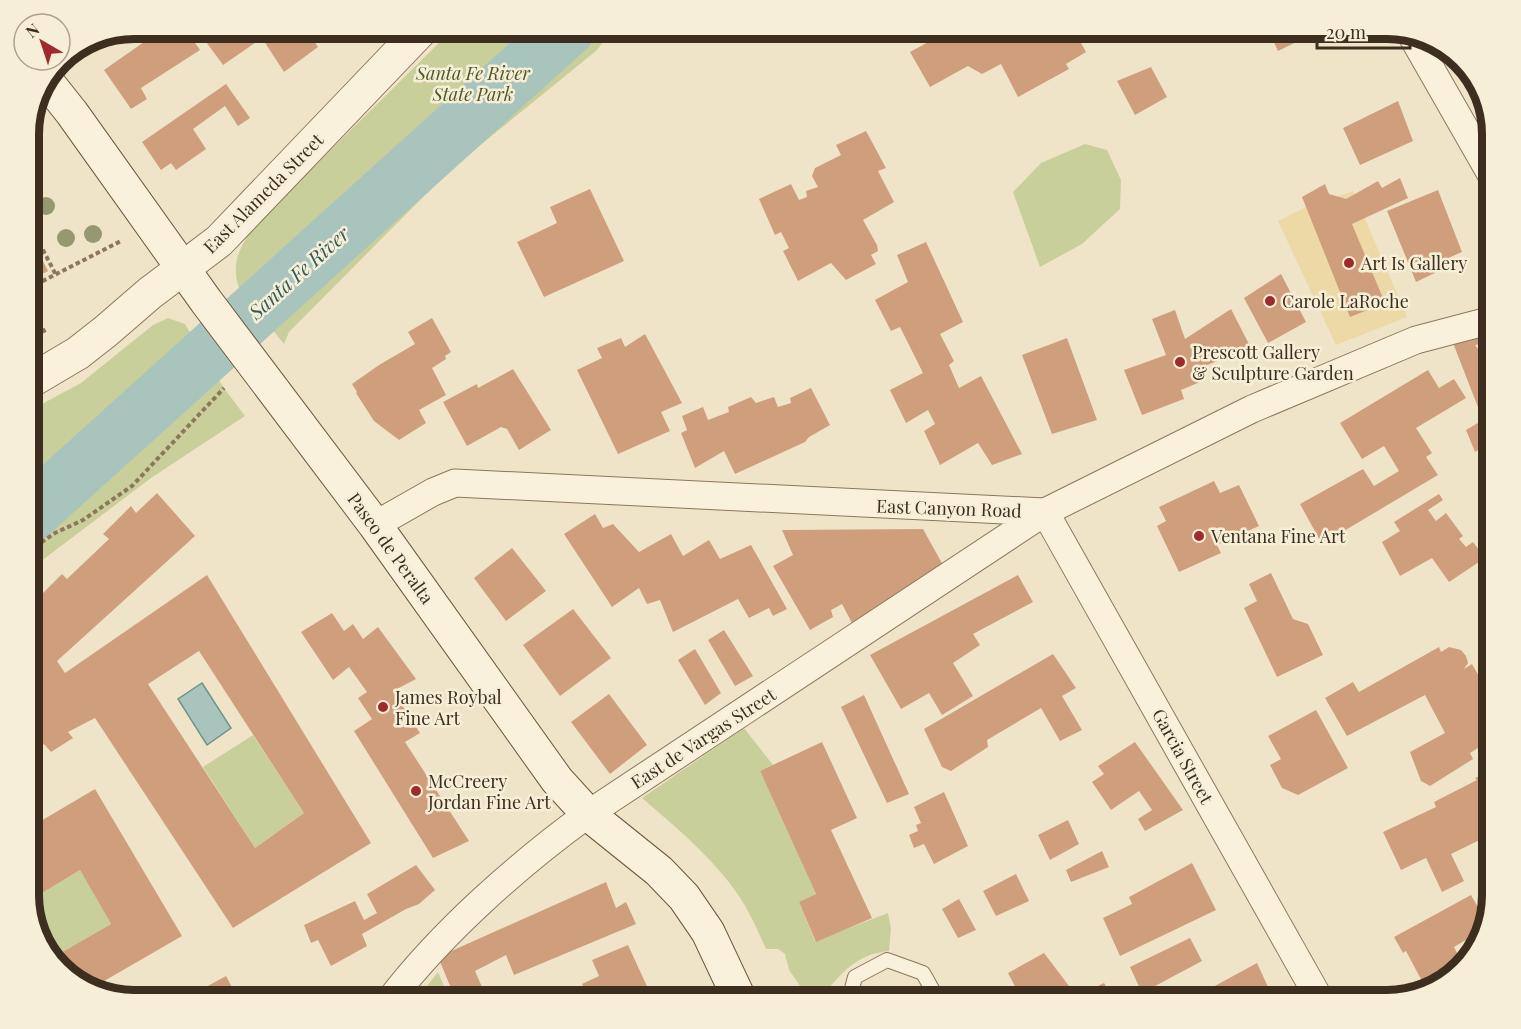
<svg xmlns="http://www.w3.org/2000/svg" width="1521" height="1029" font-family="'Playfair Display',serif">
  <style>
    .green { fill: #c9cf9b }
    .sand { fill: #ecd9a5 }
    .water { fill: #a9c4bc; stroke: #6f938a; stroke-width: 1.5 }
    .lines { fill: none; stroke-linecap: round; stroke-linejoin: round }
    .river { stroke: #a9c4bc; stroke-width: 56 }
    .building { fill: #cf9f7d; fill-rule: evenodd }
    .service-casing { stroke: #8d765c; stroke-width: 16 }
    .minor-casing { stroke: #8d765c; stroke-width: 29 }
    .tertiary-casing { stroke: #8d765c; stroke-width: 35 }
    .secondary-casing { stroke: #6f573f; stroke-width: 35 }
    .path { stroke: #8d765c; stroke-width: 4; stroke-dasharray: 4.5 3; stroke-linecap: butt }
    .service { stroke: #faf1dc; stroke-width: 14 }
    .minor { stroke: #faf1dc; stroke-width: 27 }
    .tertiary { stroke: #faf1dc; stroke-width: 33 }
    .secondary { stroke: #faf1dc; stroke-width: 33 }
    .tree { fill: #96986f }
    .poi-dot { fill: #9e2a2b; stroke: #f7eed8; stroke-width: 2 }
    .labels { text-anchor: middle; dominant-baseline: central; stroke-width: 5; stroke-linejoin: round; paint-order: stroke }
    .park-label { font-size: 18px; font-style: italic; fill: #4d5a26; stroke: #f7eed8 }
    .street-label { font-size: 18px; fill: #3d2e20; stroke: #f7eed8 }
    .poi-label { font-size: 18px; fill: #3d2e20; stroke: #f7eed8; text-anchor: start }
    .water-label { font-size: 20px; font-style: italic; fill: #2f5d5a; stroke: #f7eed8 }
    .rim { fill: none; stroke: #3d2e20; stroke-width: 8 }
  </style>
  <rect width="100%" height="100%" fill="#f0e4c8"/>
  <path class="green" d="M453 29H614L596 51 452 168 289 332 284 344 239 288C226 251 255 227 278 202Z
    M1085 144 1107 150 1121 180 1120 209 1082 244 1040 267 1013 192 1041 163Z
    M168 318 185 324 224 388 245 416 151 478 32 568 29 576V411L81 383 153 325Z
    M744 728 773 765 760 771 816 894 799 902 815 941 888 913 891 928 889 951C860 954 846 968 828 989L800 986 789 970 785 954 778 949H766C758 931 750 913 739 896 713 858 677 828 642 798Z
    M253 735 304 813 255 848 203 767Z
    M80 870 111 924 52 958 42 947 29 901Z
    M438 972 450 1000H416Z"/>
  <path class="sand" d="M1353 191 1407 317 1336 345 1278 221 1306 207Z"/>
  <path class="water" d="M202 683 231 728 207 745 178 699Z"/>
  <g class="lines">
    <path class="river" d="M29 515 568 28"/>
  </g>
  <path class="building" d="M164 28H185L200 50 141 88 147 99 131 109 104 70Z
    M211 28H306L318 47 284 72 262 38 223 65 201 35Z
    M954 28H1073L1086 52 1066 64 1069 69 1018 97 1001 64 982 74 968 66 930 87 910 52Z
    M1267 28H1325L1278 51Z
    M93 37 96 41 85 48 82 44Z
    M1151 67 1167 97 1135 115 1117 81Z
    M226 84 250 118 238 126 225 106 193 129 206 149 176 170 171 163 161 170 142 142Z
    M1398 101 1413 141 1360 165 1343 128Z
    M866 131 886 168 878 171 894 202 863 220 877 245 878 251 871 255 876 264 846 280 831 263 798 281 783 251 789 248 781 232 775 235 759 199 791 184 799 200 807 197 806 191 818 187 812 176 815 168 841 155 836 145Z
    M1400 178 1408 198 1352 224 1385 303 1350 317 1302 197 1325 184 1329 194 1346 199 1378 181 1382 188Z
    M590 189 624 261 544 297 517 242 557 223 550 207Z
    M1438 190 1462 252 1439 262V271L1416 282 1387 211Z
    M29 234 48 271 29 281Z
    M926 242 963 322 940 334 954 361 949 365 959 388 981 376 1022 454 992 465 978 443 940 465 924 431 935 424 928 410 906 423 890 390 923 373 900 327 891 331 875 300 908 282 897 255Z
    M1281 274 1306 322 1268 343 1244 298Z
    M1231 309 1251 348 1197 369 1200 382 1181 390 1184 399 1142 415 1124 370 1166 355 1152 319 1175 310 1185 339Z
    M432 318 451 352 445 356 446 359 432 368 446 395 419 410 426 423 399 440 374 421 356 393 357 392 352 384 379 365 415 344 408 332Z
    M645 334 682 403 661 412 670 431 618 454 577 370 602 358 597 348 621 338 625 347Z
    M1484 335 1487 343 1475 345 1482 354 1492 351V441L1475 452 1466 430 1483 420 1453 343Z
    M1067 338 1097 420 1052 434 1022 355Z
    M513 369 551 430 519 450 507 429 501 427 467 446 443 402 477 384 478 388Z
    M1428 370 1439 388 1454 379 1466 398 1416 428 1432 453 1426 457 1438 475 1322 544 1300 504 1363 469 1374 486 1399 471 1384 446 1362 459 1340 423Z
    M811 388 830 425 809 437 805 442 735 474 724 451 695 468 681 433 687 430 682 416 703 407 708 420 729 412 728 407 751 397 756 403 774 397 778 407 791 403 790 398Z
    M1214 481 1220 493 1239 485 1259 526 1217 545 1221 553 1179 572 1157 526 1166 521 1159 507Z
    M157 493 195 536 57 661 65 673 207 575 371 843 233 928 95 718 68 732 73 738 51 752 44 744 29 758V607L62 574 67 579 109 539 103 534 131 506 136 513ZM199 651 304 813 255 848 148 684Z
    M1439 494 1443 500 1428 510 1436 521 1446 513 1463 536 1459 539 1466 547 1473 542 1485 558 1449 582 1432 558 1400 576 1382 542 1400 531 1394 522Z
    M595 514 603 528 613 524 639 552 671 534 683 556 709 540 720 559 751 545 787 609 773 616 769 608 749 618 738 599 673 632 660 600 647 604 639 588 612 607 564 534Z
    M923 529 948 574 853 625 842 604 831 610 833 617 810 630 773 566 793 555 782 530Z
    M512 548 546 591 506 621 474 578Z
    M1271 573 1293 619 1308 624 1323 655 1277 677 1244 608 1257 601 1249 584Z
    M1018 575 1033 602 973 634 980 645 953 663 973 696 942 715 929 693 901 709 870 655Z
    M573 609 611 658 560 696 523 645Z
    M332 613 344 631 353 624 363 639 378 627 416 679 393 691 420 733 405 742 469 841 433 858 354 731 372 719 358 698 367 692 349 667 333 680 301 632Z
    M724 630 753 676 735 686 708 640Z
    M1439 647 1441 652 1449 647 1461 650 1466 656 1468 663 1464 669 1472 664 1492 699V711L1482 718 1492 734V739L1470 753 1473 759 1430 786 1421 781 1410 752 1445 733 1425 695 1347 736 1325 698 1353 682 1359 692Z
    M695 649 721 693 705 705 678 660Z
    M1053 654 1076 688 1062 696 1082 730 1060 741 1041 708 987 740 988 747 951 771 942 767 924 729Z
    M609 694 647 745 610 774 571 722Z
    M864 695 909 794 887 803 841 707Z
    M1316 710 1348 768 1298 795 1282 788 1270 765 1281 759 1268 736Z
    M822 742 857 818 831 830 872 918 816 942 799 902 816 894 760 771Z
    M1135 742 1183 810 1145 831 1138 819 1152 810 1139 791 1111 810 1092 782 1104 774 1098 766Z
    M1492 770V834L1451 854 1464 881 1442 892 1426 858 1401 870 1383 832 1436 807 1434 802 1477 780 1475 778Z
    M95 789 182 936 92 988 75 983 52 958 111 924 80 870 29 901V828Z
    M944 792 968 846 934 864 924 844 914 848 909 835 918 831 916 825 921 823 914 807Z
    M1068 820 1079 844 1050 860 1038 835Z
    M1102 851 1109 867 1071 882 1066 870Z
    M1192 863 1216 910 1120 956 1103 918 1132 904 1129 897Z
    M416 865 435 890 419 904 406 909 362 934 367 946 331 966 318 940 311 943 304 925 355 901 364 920 377 913 367 894Z
    M1016 874 1029 901 996 916 983 891Z
    M606 882 616 908 626 902 636 924 514 975 506 955 475 971 482 987 456 1000 438 957Z
    M1471 895 1485 920 1481 931 1454 947 1463 965 1439 987 1419 992 1416 986 1423 983 1406 951 1403 953 1394 937Z
    M959 899 976 930 958 938 942 909Z
    M1190 938 1202 961 1142 993 1130 967Z
    M628 945 651 995 638 1000H589L582 984 599 976 592 960Z
    M1044 953 1069 986 1042 1000H1022L1008 973Z
    M1257 963 1269 989 1248 1000H1189Z
    M226 976 239 1000H182Z
    M1104 983 1114 1000H1068Z
    M525 987 531 1000H496Z
    M571 988 578 1000H543Z"/>
  <g class="lines">
    <defs>
      <path id="service" d="M775 1000 802 998 809 1000
        M849 1000 855 977 887 960 923 973 938 1000"/>
      <path id="minor" d="M1412 36 1492 176
        M1045 512 1320 1000
        M375 525 433 492 455 483 1045 512
        M390 1000C442 932 519 864 588 814L1045 512 1252 409 1416 340 1492 320"/>
      <path id="tertiary" d="M29 382 78 353 106 331 150 293 219 241 423 28"/>
      <path id="secondary" d="M49 84 72 113 206 301 375 525 557 780 588 814 659 871 684 897 708 932 740 1000"/>
    </defs>
    <use href="#service" class="service-casing"/>
    <use href="#minor" class="minor-casing"/>
    <use href="#tertiary" class="tertiary-casing"/>
    <use href="#secondary" class="secondary-casing"/>
    <path class="path" d="M29 223 56 275
      M29 288 121 241
      M29 302 46 335
      M29 551 55 533 83 520 132 486 224 388"/>
    <use href="#service" class="service"/>
    <use href="#minor" class="minor"/>
    <use href="#tertiary" class="tertiary"/>
    <use href="#secondary" class="secondary"/>
  </g>
  <g class="tree">
    <circle cx="46" cy="206" r="9"/>
    <circle cx="93" cy="234" r="9"/>
    <circle cx="66" cy="238" r="9"/>
  </g>
  <g class="poi-dot">
    <circle cx="1349" cy="263" r="6"/>
    <circle cx="1270" cy="301" r="6"/>
    <circle cx="1180" cy="362" r="6"/>
    <circle cx="1199" cy="536" r="6"/>
    <circle cx="383" cy="707" r="6"/>
    <circle cx="416" cy="791" r="6"/>
  </g>
  <g class="labels">
    <g class="park-label">
      <text x="473" y="73">Santa Fe River<tspan x="473" dy="21">State Park</tspan></text>
    </g>
    <g class="street-label">
      <text transform="translate(263 193) rotate(-45)">East Alameda Street</text>
      <text transform="translate(949 508) rotate(2)">East Canyon Road</text>
      <text transform="translate(391 548) rotate(54)">Paseo de Peralta</text>
      <text transform="translate(703 738) rotate(-33)">East de Vargas Street</text>
      <text transform="translate(1183 756) rotate(61)">Garcia Street</text>
    </g>
    <g class="poi-label">
      <text x="1361" y="263">Art Is Gallery</text>
      <text x="1282" y="301">Carole LaRoche</text>
      <text x="1192" y="352">Prescott Gallery<tspan x="1192" dy="21">&amp; Sculpture Garden</tspan></text>
      <text x="1211" y="536">Ventana Fine Art</text>
      <text x="395" y="697">James Roybal<tspan x="395" dy="21">Fine Art</tspan></text>
      <text x="428" y="781">McCreery<tspan x="428" dy="21">Jordan Fine Art</tspan></text>
    </g>
    <g class="water-label">
      <text transform="translate(298 272) rotate(-42)">Santa Fe River</text>
    </g>
  </g>
  <path d="M0 0H1521V1029H0ZM134 39H1387A95 95 0 0 1 1482 134V895A95 95 0 0 1 1387 990H134A95 95 0 0 1 39 895V134A95 95 0 0 1 134 39Z" fill="#f7eed8" fill-rule="evenodd"/>
  <path class="rim" d="M134 39H1387A95 95 0 0 1 1482 134V895A95 95 0 0 1 1387 990H134A95 95 0 0 1 39 895V134A95 95 0 0 1 134 39Z"/>
  <g transform="translate(42 42) rotate(321)"><circle r="28" fill="#f7eed8" stroke="#ada18e" stroke-width="1.5"/>
  <path d="M0-4.5L10 22L0 15L-10 22Z" fill="#9e2a2b"/>
  <text y="-9" font-size="16" font-weight="bold" text-anchor="middle" fill="#3d2e20">N</text>
  </g>
  <path d="M1317 39v9h93v-9" fill="none" stroke="#3d2e20" stroke-width="3"/>
  <text x="1326" y="39" font-size="18" fill="#3d2e20" stroke="#f7eed8" stroke-width="4.5" paint-order="stroke">20 m</text>
</svg>
